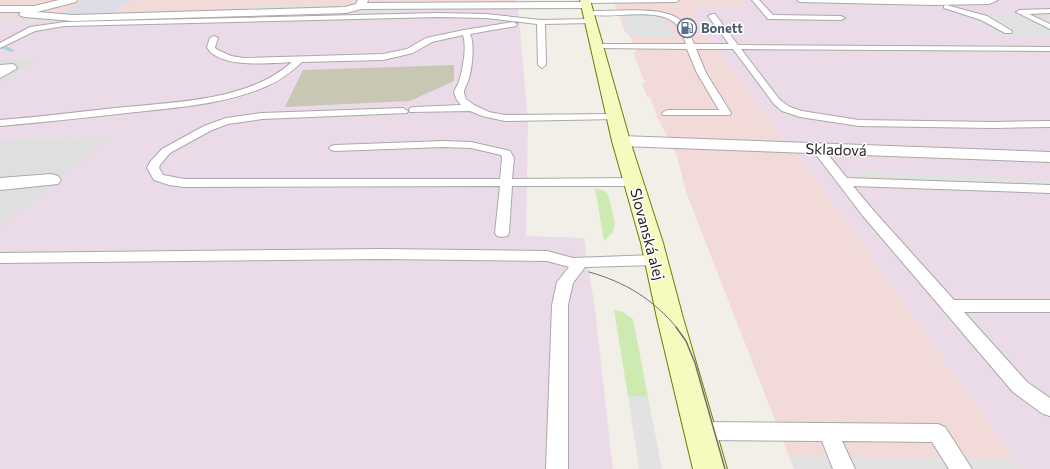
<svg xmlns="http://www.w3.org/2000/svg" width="1050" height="469" font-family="Commissioner,sans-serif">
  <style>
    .residential { fill: #e0dfdf }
    .commercial { fill: #f2dad9 }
    .industrial { fill: #ebdbe8 }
    .construction { fill: #c7c7b4 }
    .grass { fill: #cdebb0 }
    .parking { fill: #e2e2e2 }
    .plaza { fill: #dddde8 }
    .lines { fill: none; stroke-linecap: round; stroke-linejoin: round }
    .stream { fill: #aad3df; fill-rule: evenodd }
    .lane-casing { stroke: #a9a9a9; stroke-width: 2 }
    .street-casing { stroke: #a9a9a9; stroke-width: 2 }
    .secondary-casing { stroke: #707d05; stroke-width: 2 }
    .lane { fill: #fff; fill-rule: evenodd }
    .street { fill: #fff; fill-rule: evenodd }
    .secondary { fill: #f7fabf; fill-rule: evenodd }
    .tram-far1 { stroke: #707070; stroke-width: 1 }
    .tram { stroke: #707070; stroke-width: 1.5 }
    .labels { text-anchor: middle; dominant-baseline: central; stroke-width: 3; stroke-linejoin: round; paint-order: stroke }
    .far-service-label { font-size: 13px; font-weight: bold; fill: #4e5e75; stroke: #fff; text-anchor: start }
    .street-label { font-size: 15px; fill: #222; stroke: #fff }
  </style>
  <rect width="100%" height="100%" fill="#f2efe9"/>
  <path class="residential" d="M40 58 29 65 0 84V59Z
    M115 134 0 228V141Z"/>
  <path class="commercial" d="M0 0H516L518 7 407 12 0 22Z
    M613 0H739L744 5 692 7 698 16H693L770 122 809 169 1021 469H794L686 192 677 156 657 117 650 97H647L642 83H645L633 53 636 52 630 36 625 32Z"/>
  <path class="industrial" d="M739 0H1050V469H1021L809 169 770 122 693 16H698L692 7 743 5Z
    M518 7 528 122 526 236 584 238 595 309 613 469H0V228L114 134 0 141V84L39 58 0 59V22L407 12 408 8Z"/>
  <path class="construction" d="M454 65V81L410 101 285 107 303 70Z"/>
  <path class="grass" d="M595 188 603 190 608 194 615 222 614 228 612 233 604 241Z
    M614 310 623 312 633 319 648 397 628 396Z"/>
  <path class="parking" d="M345 4 343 8 233 10 236 8H247L249 6Z
    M408 8 407 12 363 13 365 9Z
    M621 15 651 16 664 19 676 37H638L629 34Z
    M963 16 1050 17V37L1005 36Z
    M46 17 39 21 0 22V18Z
    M852 171 1050 180V189L861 183Z
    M628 396 648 397 662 469H639Z
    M789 456 1014 459 1021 469H794Z"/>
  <path class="plaza" d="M86 0H132L110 14 80 15 61 13 81 2Z"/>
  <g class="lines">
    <path class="stream" d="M0 43 14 50 15 51 10 52 0 47Z"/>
    <defs>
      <path id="lane" d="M582 0H679L676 2 585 3 583 2Z
        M752 0H759L773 15 841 16 845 18 841 20 771 19H768Z
        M797 0H998L989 4 933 5 800 2Z
        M946 5 987 16 1012 31 1011 33H1005L981 20 944 8V6Z
        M1050 9V13L1029 14 1050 24V29L1016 12 1020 10Z
        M589 11C611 12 663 5 680 20 687 26 691 36 694 44H729L708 16 712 14H715L738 45 1050 47V51L741 49 780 100 790 107 802 111 859 120 994 122 1050 121V127L994 128 859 126 800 117 782 111 774 104 733 49H696L706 73 731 113 730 115H663L662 113 667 110H719L697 73 687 49 597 48 593 46 597 44H686C684 38 681 30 677 25 659 5 610 20 587 14V12Z
        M439 13 486 14 541 20 591 19 595 21 591 23 545 24 546 65 542 68 538 65 537 24 486 18 439 17 65 26 35 31 0 48V43L30 27 65 22Z
        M513 22 517 24 516 26 470 34C475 43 472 71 468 81 467 85 464 88 464 93L466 99 474 105 489 112 505 115 615 114 619 115 620 117 619 119 505 121 482 116 470 111 410 112 409 110 410 108 414 107 461 105 457 100 454 93C455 88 458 85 459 81 463 69 467 47 463 35L432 42 413 53 383 60 302 62C291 72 281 80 267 86 227 104 180 107 136 112 91 117 46 122 0 126V120C38 117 77 112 115 108 171 102 248 102 292 62 271 63 218 69 207 47L210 38 214 36 218 38 215 47 216 49 231 56 244 58 383 54 407 49 426 38 464 30Z
        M13 64 17 67 16 69 0 78V65Z
        M403 108 408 111 407 113 262 119 228 124 212 130 170 153 160 165 159 168 163 175 184 179H500L502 158 501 155 471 148 443 147 335 151 331 150 329 148 331 146 335 145 443 141 471 142 510 151 514 158 512 179 635 178 639 179 641 182 639 185 635 186H512L509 233 507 236 502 237 497 236 495 233 500 186 184 187 169 185 154 180 147 168 150 162 162 149 204 126 226 118 262 113Z
        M817 145 821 146 847 178 1050 185V193L853 186 873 210 954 300H1050V312H964L1027 382 1050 398V416L1043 414 1013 392 863 216 811 148 813 146Z
        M383 249 547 251 573 258 655 255 660 257 662 260 660 263 655 265 585 267 573 283 568 305V469H546L552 305 557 282 569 267 547 261 383 259 0 263V253Z
        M701 422 938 424 945 427 972 469H949L932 442 842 441 855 469H833L822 441 701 440 694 437 691 431 694 425Z"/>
      <path id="street" d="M59 0H77L76 2 37 12 73 15 345 7 356 4 358 0H368L367 3 586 2 591 5 586 8 361 9 346 13 73 21 25 17 21 16 19 14 21 12H0V6H34Z
        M621 136 1050 152V162L621 146 615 145 612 141 615 137Z
        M51 174 58 176 61 180 58 184 0 190V178Z"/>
      <path id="secondary" d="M580 0H590L630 141 663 243 683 318 727 469H693L657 318 641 243 612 141Z"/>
    </defs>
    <use href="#lane" class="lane-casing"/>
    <use href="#street" class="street-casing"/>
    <use href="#secondary" class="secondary-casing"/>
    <use href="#lane" class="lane"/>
    <use href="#street" class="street"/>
    <use href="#secondary" class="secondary"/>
    <path class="tram-far1" d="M589 272C625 282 653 299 677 328"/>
    <path class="tram" d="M676 327 686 341 695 363 725 469"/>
  </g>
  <defs>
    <symbol id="fuel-ring" viewBox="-11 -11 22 22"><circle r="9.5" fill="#fff" stroke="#5c6f8a" stroke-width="1.5"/><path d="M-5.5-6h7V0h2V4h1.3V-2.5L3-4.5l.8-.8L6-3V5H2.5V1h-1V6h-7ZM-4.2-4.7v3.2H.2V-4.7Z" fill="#5c6f8a"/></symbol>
  </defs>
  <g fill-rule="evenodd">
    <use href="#fuel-ring" x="676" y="17" width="22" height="22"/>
  </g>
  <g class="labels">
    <g class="far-service-label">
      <text x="701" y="28">Bonett</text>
    </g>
    <g class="street-label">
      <text transform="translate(836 149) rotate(2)">Skladová</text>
      <text transform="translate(648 234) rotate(75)">Slovanská alej</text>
    </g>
  </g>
</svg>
